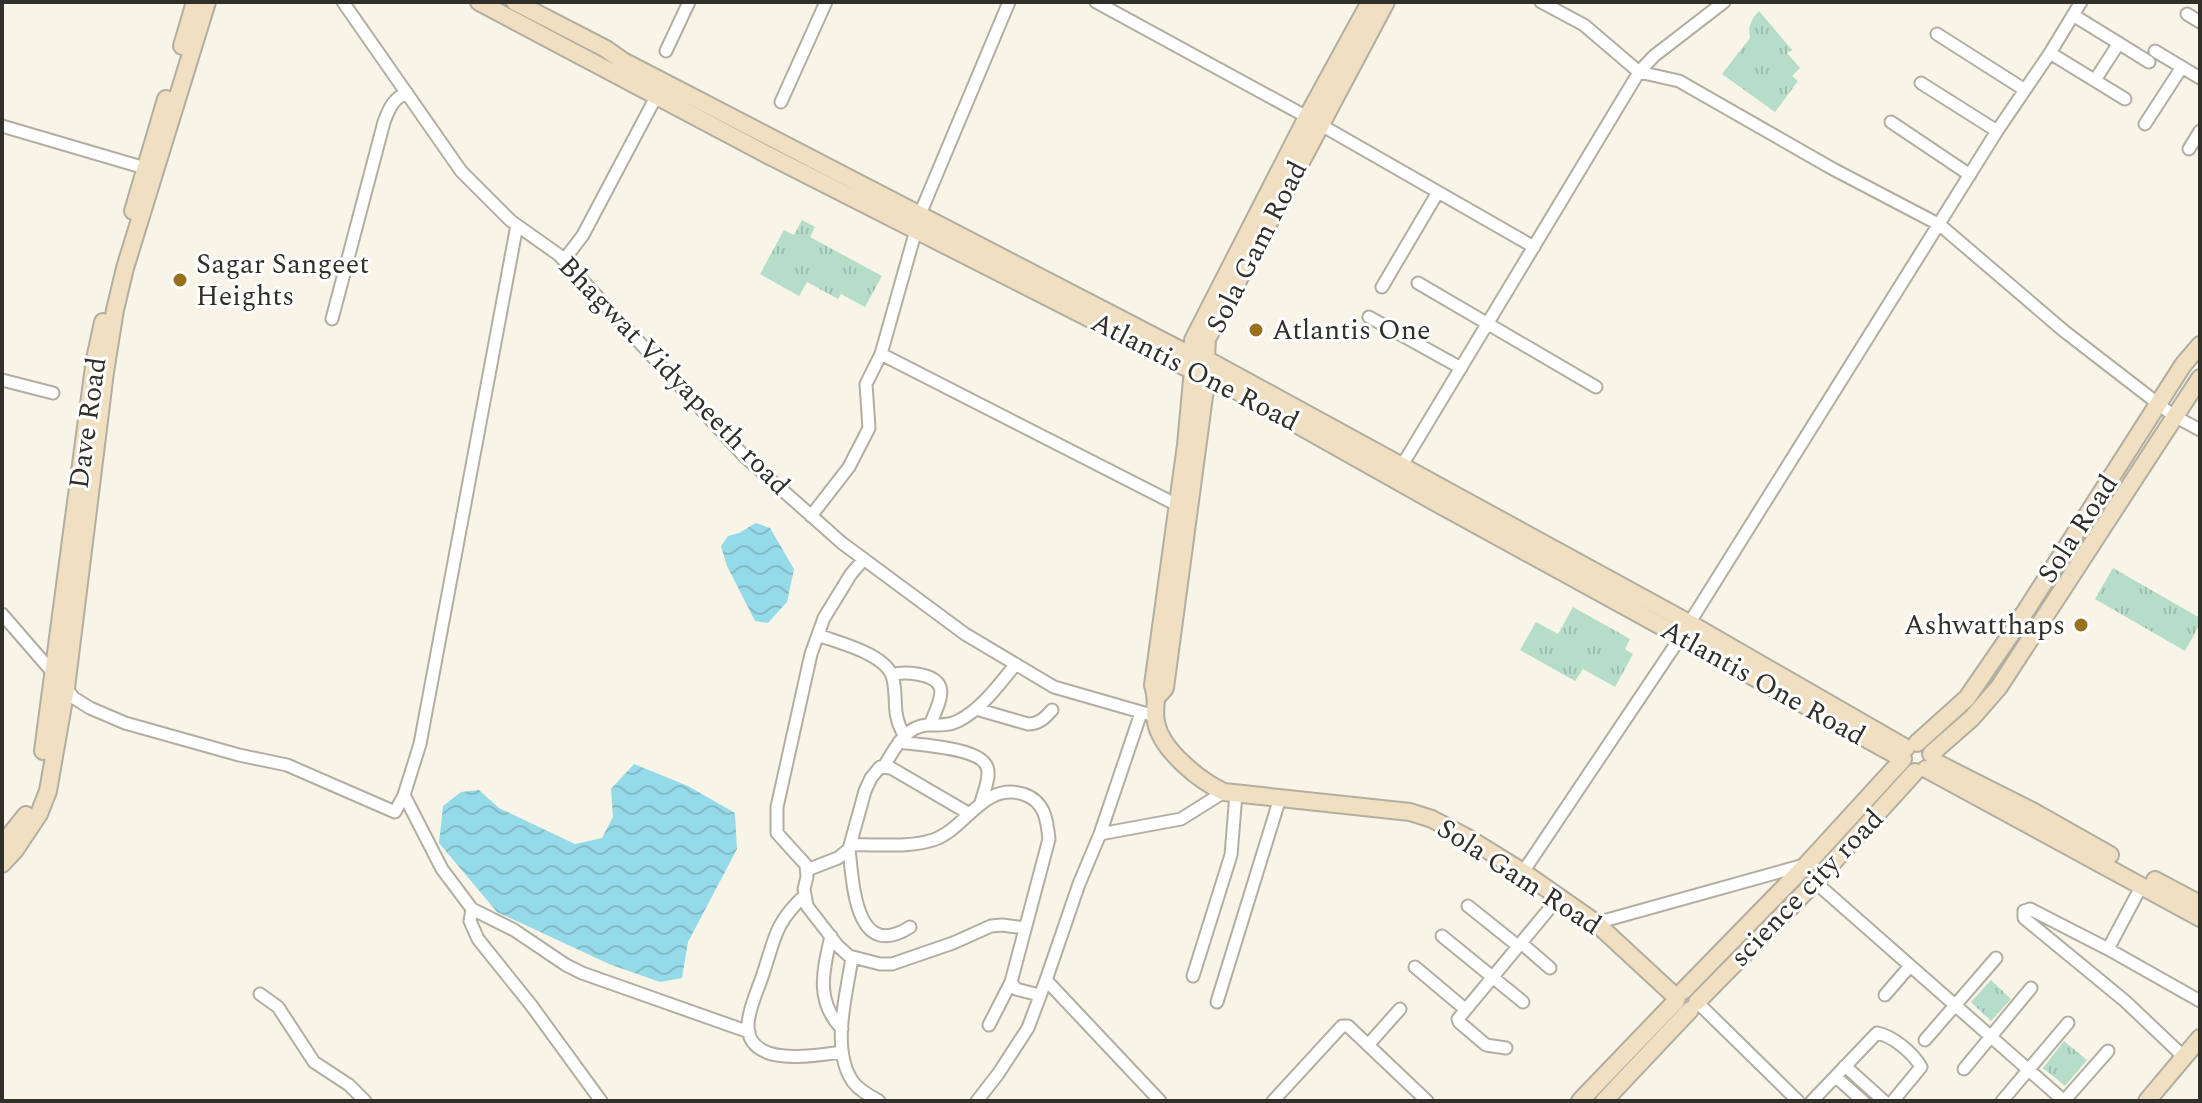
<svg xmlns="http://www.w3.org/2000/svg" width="2202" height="1103" font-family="Spectral,serif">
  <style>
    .grass { fill: url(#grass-tufts) }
    .water { fill: url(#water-waves) }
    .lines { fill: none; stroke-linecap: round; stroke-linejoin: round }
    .street-casing { stroke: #b2aea2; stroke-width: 15 }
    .secondary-casing { stroke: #b2aea2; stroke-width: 20 }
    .street { stroke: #fff; stroke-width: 11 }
    .secondary { stroke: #f0dfc0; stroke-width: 16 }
    .poi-dot { fill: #99701d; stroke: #fff; stroke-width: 3 }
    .labels { text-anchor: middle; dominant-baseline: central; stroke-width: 6; stroke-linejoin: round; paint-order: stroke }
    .street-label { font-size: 28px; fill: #312f2a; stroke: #fff }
    .poi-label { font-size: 28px; fill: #312f2a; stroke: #fff; text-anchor: start }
  </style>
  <defs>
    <pattern id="grass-tufts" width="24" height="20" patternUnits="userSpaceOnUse" patternTransform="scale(2)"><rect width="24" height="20" fill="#b6dcca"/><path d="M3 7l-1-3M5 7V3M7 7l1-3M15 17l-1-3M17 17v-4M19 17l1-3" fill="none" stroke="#9dbdae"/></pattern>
    <pattern id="water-waves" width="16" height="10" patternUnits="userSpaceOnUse" patternTransform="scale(2)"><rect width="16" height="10" fill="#95dae9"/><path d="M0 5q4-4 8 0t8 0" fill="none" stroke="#81bbc8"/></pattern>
  </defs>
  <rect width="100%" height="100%" fill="#f8f4e7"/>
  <path class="grass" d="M1759 11 1792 50 1787 53 1800 68 1792 76 1798 81 1775 112 1722 74 1750 38 1749 28 1753 18Z
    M802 220 815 227 810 237 882 276 865 307 841 294 838 299 807 282 799 296 760 274 784 230 794 235Z
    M2113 568 2200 618V624L2185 651 2095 599Z
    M1573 607 1630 639 1625 649 1633 654 1615 687 1583 669 1575 681 1520 650 1536 622 1558 634Z
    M1991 980 2011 999 1991 1021 1971 1002Z
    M2064 1041 2087 1060 2065 1086 2043 1068Z"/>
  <path class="water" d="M756 523 770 528 794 569 787 602 768 623 755 621 727 566 721 546 728 536 739 533Z
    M634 764 688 786 735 813 737 849 688 942 682 978 660 982 609 964 497 912 439 843 443 806 461 792 479 790 499 808 575 844 602 838 613 817 611 789Z"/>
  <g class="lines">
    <defs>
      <path id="street" d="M343 2 461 171 511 221 559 255 745 457 842 543 965 634 1054 687 1155 716
        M1096 2 1307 117 1534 247
        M1541 2 1584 25 1639 72 1679 81 1833 169 1940 225 2064 331 2174 416 2200 430
        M2187 14 2200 22
        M2073 15 2149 62
        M1937 34 2025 90
        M666 51 689 2
        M2155 51 2200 78
        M2050 53 2125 99
        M2095 80 2119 43
        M1921 83 1997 131
        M781 102 826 2
        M1891 122 1970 175
        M2145 124 2182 67
        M2 126 145 168
        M2189 149 2200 131
        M920 214 1009 2
        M916 230 881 354 1181 507
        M564 260 583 235 657 95
        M1418 283 1596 387
        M1382 287 1438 192
        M1369 317 1461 368
        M332 319 384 122C389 109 393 98 407 93
        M2 380 53 393
        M1401 467 1639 72 1654 56 1724 2
        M811 516 849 467 869 428 866 384 881 354
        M864 559 851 574 824 618 811 654 777 807V833L806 865 807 877 804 889 807 906 838 946 849 956 880 964H892L953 943 991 926 1002 925 1025 928
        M2 614 54 674
        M818 635C839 643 888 654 893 679 898 702 891 712 904 735
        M892 675C903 671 935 673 940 687 944 697 933 716 930 725
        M65 687 74 698 90 708 125 723 239 755 287 765 395 812 404 795 420 744 517 225
        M976 709 1028 724C1039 724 1045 718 1052 710
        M1141 713 1100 834 1079 884 1046 980 1160 1101
        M899 742C918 745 980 747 987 767 991 777 983 793 981 803
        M884 766C895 749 904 727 927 725 938 725 948 726 958 721 982 709 999 684 1016 664
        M404 795 442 869 472 909 514 930 566 965 582 973 749 1032
        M1100 834 1181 819 1224 792
        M852 845C877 844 909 848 933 840 966 829 983 782 1023 794 1045 801 1047 820 1049 839L1011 982 1016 989 1039 995
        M849 849C853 883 855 962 910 927
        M807 870 838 858 849 849 865 791 871 778 880 767 891 768 968 813
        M1523 872 1680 638 1997 131 2050 53 2081 2
        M1815 882 2064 1101
        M2142 885 2108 949 2030 909 2024 911V918L2125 1001 2184 1057
        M804 896C774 924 775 939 762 977 757 992 749 1008 748 1024 746 1068 815 1056 841 1052
        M1468 906 1518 946
        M472 909 470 921 478 939 531 1005 601 1101
        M1596 923 1804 865
        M831 936C823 971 815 1001 842 1029
        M1442 936 1523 1002
        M1521 943 1550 968
        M2108 949 2200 1001
        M852 957C847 994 830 1049 853 1082 860 1091 870 1096 879 1101
        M1415 967 1465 1009
        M1193 976 1231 855 1236 794
        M260 994 278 1007 314 1062 349 1085 365 1101
        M1885 995 1910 966
        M1217 1002 1280 798
        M1697 1002 1798 1101
        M989 1025 1011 982
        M1925 1040 1996 958
        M1368 1045 1400 1009
        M1506 1048 1486 1045 1459 1022 1458 1019 1559 897
        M1845 1066 1884 1101
        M1964 1069 2031 988
        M1836 1077 1863 1101
        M977 1101 998 1074 1028 1028 1046 980
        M1273 1101 1342 1026H1348L1427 1101
        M1812 1101 1877 1033C1893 1036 1913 1053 1921 1067L1893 1101
        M2002 1101 2068 1023
        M2064 1101 2108 1051"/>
      <path id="secondary" d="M479 2 762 152 1199 374H1207L1433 501 1903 759 1807 864 1683 991
        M515 2 606 49 623 61 1192 356 1206 359 1689 623 1906 748
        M1370 2 1307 117 1193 340 1192 356 1189 362 1193 369 1186 445 1153 685C1159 703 1153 706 1156 722 1161 750 1200 781 1224 792L1410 812 1432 819 1468 838 1523 872 1596 923 1677 998
        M182 46 195 2
        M133 211 166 99
        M1157 697 1165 688 1207 374 1209 370 1206 359 1207 339 1386 2
        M1917 743 1967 698 2009 637 2183 365 2200 345
        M43 751 95 359 103 322
        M1931 754 1972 718 1999 687 2200 378
        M1937 763 2034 812 2110 855
        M1926 769 2200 918
        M2 845 26 815
        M2 864 15 850 39 814 48 791 66 688 105 372 115 310 125 268 207 2
        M2155 880 2200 904
        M1697 1002 1815 882 1915 772
        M1580 1101 1676 1001
        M1604 1101 1690 1010
        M2147 1101 2200 1038"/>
    </defs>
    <use href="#street" class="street-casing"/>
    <use href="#secondary" class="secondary-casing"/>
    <use href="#street" class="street"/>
    <use href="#secondary" class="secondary"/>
  </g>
  <g class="poi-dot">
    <circle cx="180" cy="280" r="8"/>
    <circle cx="1256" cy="330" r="8"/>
    <circle cx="2081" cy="625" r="8"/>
  </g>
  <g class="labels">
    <g class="street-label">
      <text transform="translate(1257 247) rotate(-63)">Sola Gam Road</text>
      <text transform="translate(1195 372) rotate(27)">Atlantis One Road</text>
      <text transform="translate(674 376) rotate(46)">Bhagwat Vidyapeeth road</text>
      <text transform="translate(88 423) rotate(-82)">Dave Road</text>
      <text transform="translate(2078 529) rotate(-57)">Sola Road</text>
      <text transform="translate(1763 683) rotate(29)">Atlantis One Road</text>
      <text transform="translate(1519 877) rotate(33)">Sola Gam Road</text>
      <text transform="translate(1807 888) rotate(-46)">science city road</text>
    </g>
    <g class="poi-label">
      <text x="196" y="264">Sagar Sangeet<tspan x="196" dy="32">Heights</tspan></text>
      <text x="1272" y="330">Atlantis One</text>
      <text x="2065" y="625" text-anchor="end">Ashwatthaps</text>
    </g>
  </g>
  <rect width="2202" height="1103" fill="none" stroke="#312f2a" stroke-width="8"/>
</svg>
